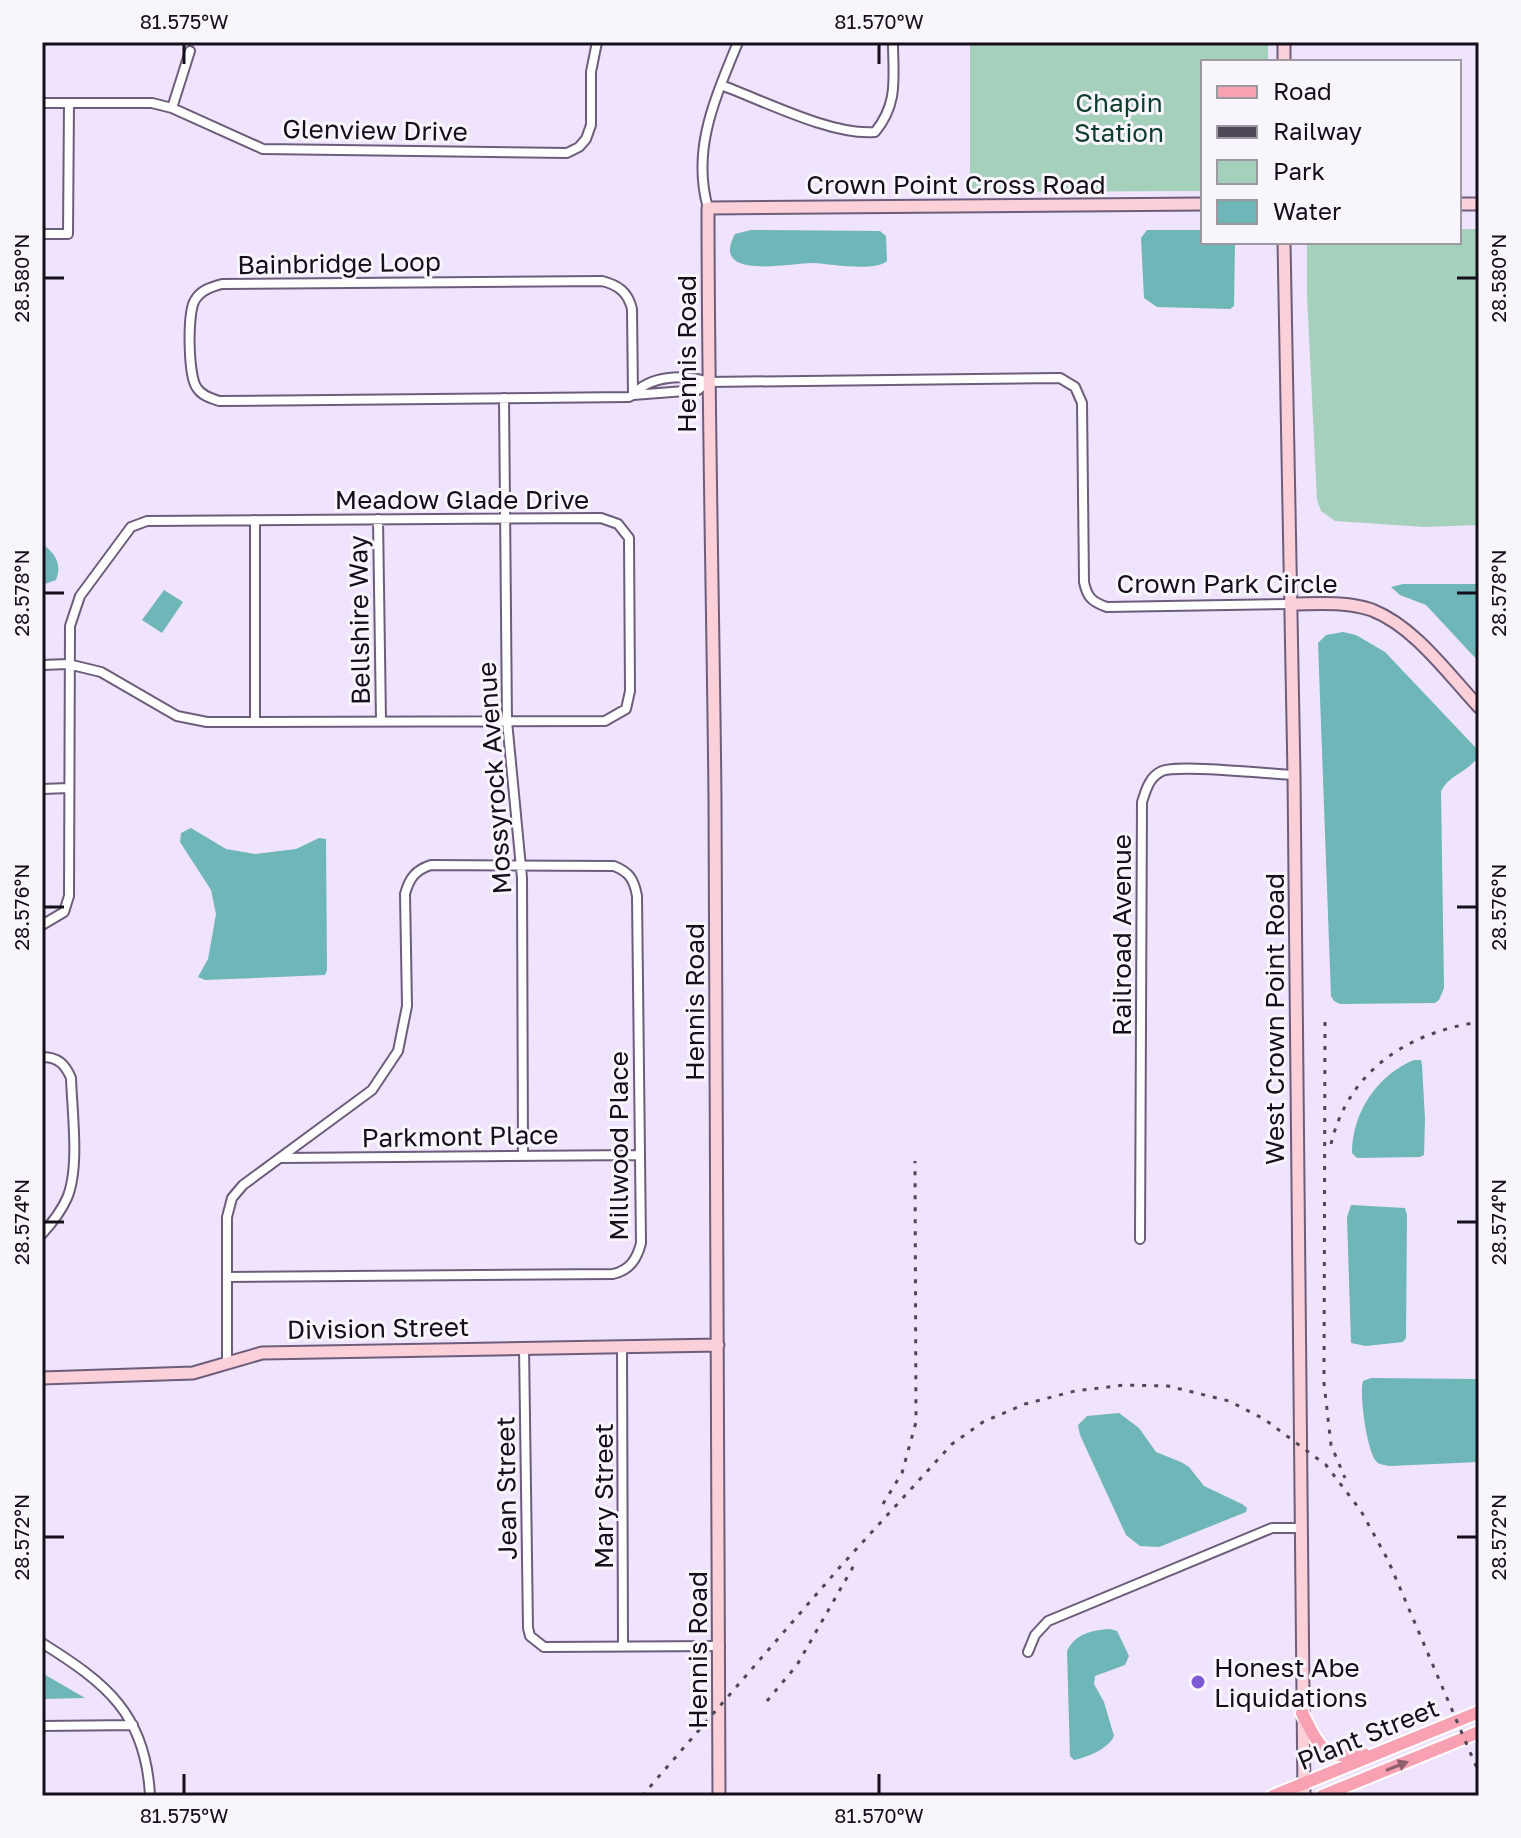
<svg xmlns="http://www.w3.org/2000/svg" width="1521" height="1838" font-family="'Golos Text',sans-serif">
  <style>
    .green { fill: #a5d0bb }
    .water { fill: #6eb6b8 }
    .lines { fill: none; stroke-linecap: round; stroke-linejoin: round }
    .street-casing { stroke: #6c5e7b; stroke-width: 12 }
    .secondary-casing { stroke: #6c5e7b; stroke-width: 15 }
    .primary-casing { stroke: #fff; stroke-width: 16 }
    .street { stroke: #fff; stroke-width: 8 }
    .secondary { stroke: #fcd0d9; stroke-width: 11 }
    .primary { stroke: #f8a1b3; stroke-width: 12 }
    .rail { stroke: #4f4756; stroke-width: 3; stroke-dasharray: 4 8; stroke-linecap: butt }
    .oneway { fill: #925f6e }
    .ticks { fill: none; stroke: #150f1a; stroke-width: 3 }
    .poi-dot { fill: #7e5ad4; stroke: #f8f5fc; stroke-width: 3 }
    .labels { text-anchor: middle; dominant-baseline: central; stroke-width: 6; stroke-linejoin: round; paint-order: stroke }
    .park-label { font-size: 26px; fill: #0d3e2c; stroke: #f8f5fc }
    .street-label { font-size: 26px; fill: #150f1a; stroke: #f8f5fc }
    .poi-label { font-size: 26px; fill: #150f1a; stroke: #f8f5fc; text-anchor: start }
    .neatline { fill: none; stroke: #150f1a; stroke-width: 3 }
    .ticks-label { font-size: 20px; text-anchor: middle; fill: #150f1a }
  </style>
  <rect width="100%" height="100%" fill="#f0e3fe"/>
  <path class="green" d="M970 42H1268V62H1203V191L970 192Z
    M1459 229H1479V525L1425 527 1335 521 1321 511 1317 500 1307 296V242H1459Z"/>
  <path class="water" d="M751 230 880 231 886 236 887 261C875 272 830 264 813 263 790 263 709 281 735 234Z
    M1147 230H1203V242H1235L1234 306 1230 309 1157 307 1144 298 1141 238Z
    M42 544C56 553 62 565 56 580L42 585Z
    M1403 584H1479V662L1426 605 1400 595 1391 587Z
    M164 590 183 602 162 633 142 620Z
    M1343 632 1356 635 1385 652 1476 748 1478 757C1468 772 1449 775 1441 791L1444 988 1439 1000 1435 1003 1340 1004 1334 1001 1331 996 1318 643 1326 635Z
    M191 828 226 849 255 854 296 849 319 838 326 839 327 970 325 975 205 980 198 977 208 959 216 914 211 890 180 842 181 833Z
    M1414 1060H1421L1422 1065 1425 1119 1424 1155 1420 1157 1357 1158 1352 1153C1352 1113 1377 1075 1414 1060Z
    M1351 1205 1405 1208 1407 1215 1406 1338 1403 1342 1366 1346 1351 1343 1347 1217Z
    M1371 1378 1479 1379V1462L1390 1466C1389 1466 1379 1464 1378 1463 1367 1456 1359 1393 1363 1381Z
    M1119 1413 1139 1428 1156 1452 1181 1462 1189 1467 1204 1486 1242 1504 1247 1508 1246 1512 1159 1547 1140 1546 1126 1535 1080 1435 1078 1425 1087 1416Z
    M1110 1629 1117 1631 1129 1656 1125 1665 1095 1676 1094 1684 1104 1702 1114 1736C1108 1749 1088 1757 1074 1760L1070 1756 1067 1651C1075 1634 1092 1630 1110 1629Z
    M42 1673 85 1698 42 1699Z"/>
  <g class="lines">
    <defs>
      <path id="street" d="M721 85C762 100 832 136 875 132 899 103 893 77 893 42
        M42 103H152L172 108 263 149 567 153 579 147 586 139 591 125V72L597 42
        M172 108 190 51
        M708 208C691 148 716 97 738 42
        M42 234H68L69 103
        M602 281C618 285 628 292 632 309L633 395 629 397 219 401C211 398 202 396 197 388 188 377 187 312 195 300 201 290 211 287 222 284Z
        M633 395C650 375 685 374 708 382L1060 378 1075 387 1082 403 1084 582C1087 597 1092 602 1107 607L1290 604
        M633 395 698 390 708 382
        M504 398 507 721 522 878 523 1155
        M378 519 381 721
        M255 520V722
        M42 665 68 664 101 672 177 716 207 722 605 721 626 709 630 691 629 538 618 524 601 518 147 521 131 527 80 596 70 626 69 896 64 912 42 925
        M42 789 69 788
        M42 1057C58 1057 65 1064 71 1078 72 1111 80 1168 67 1198 61 1212 52 1223 42 1234
        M281 1158 640 1155
        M1140 1239 1142 802C1146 790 1149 777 1162 771 1179 764 1270 774 1294 775
        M227 1277 613 1274C630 1270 637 1259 641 1243L637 896C634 879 629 872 614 866L431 865C415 870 409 879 405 894L407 1006 398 1051 372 1090 243 1185 232 1198 227 1217V1363
        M622 1346 623 1646
        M524 1347 528 1628 530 1636 544 1647 720 1646
        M42 1643C106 1683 146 1714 150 1796
        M1028 1652 1035 1635 1048 1621 1272 1528H1301
        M42 1726 133 1725"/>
      <path id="secondary" d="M1284 62V42
        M1459 204H1479
        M1284 242 1294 775 1304 1796
        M1290 604C1317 604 1346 601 1372 610 1415 627 1448 674 1479 707
        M42 1378 193 1373 262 1353 718 1345
        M719 1796C717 1464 717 1131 715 799 713 602 708 405 708 208L1203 204"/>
      <path id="primary" d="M1302 1713C1319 1746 1323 1761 1364 1754
        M1273 1796 1479 1712
        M1322 1796 1479 1732"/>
    </defs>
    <use href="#street" class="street-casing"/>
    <use href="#secondary" class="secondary-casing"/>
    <use href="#primary" class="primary-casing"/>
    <use href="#street" class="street"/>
    <use href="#secondary" class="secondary"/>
    <use href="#primary" class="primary"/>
    <path class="rail" d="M1325 1022 1324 1383 1331 1445 1345 1478
      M1331 1144C1349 1070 1407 1033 1479 1022
      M883 1504 902 1473 916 1422 915 1161
      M767 1701 797 1665 857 1560
      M642 1796 840 1567 952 1444 983 1422 1025 1404 1075 1391 1124 1385 1168 1386 1229 1401 1264 1419 1326 1465 1361 1511 1388 1560 1479 1773"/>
  </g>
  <defs><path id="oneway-solid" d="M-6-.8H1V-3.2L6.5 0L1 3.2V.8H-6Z" transform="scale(2)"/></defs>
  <use class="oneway" href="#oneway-solid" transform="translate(1397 1766) rotate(-22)"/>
  <path class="ticks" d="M184 44V64M879 44V64M44 278H64M1457 278H1477M44 593H64M1457 593H1477M44 907H64M1457 907H1477M44 1222H64M1457 1222H1477M44 1537H64M1457 1537H1477M184 1774V1794M879 1774V1794"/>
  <circle class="poi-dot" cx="1198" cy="1682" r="8"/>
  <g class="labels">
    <g class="park-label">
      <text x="1119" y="102">Chapin<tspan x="1119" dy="30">Station</tspan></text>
    </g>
    <g class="street-label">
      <text transform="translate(375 130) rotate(1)">Glenview Drive</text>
      <text x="956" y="184">Crown Point Cross Road</text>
      <text transform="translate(339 263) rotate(-1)">Bainbridge Loop</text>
      <text transform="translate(686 354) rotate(-90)">Hennis Road</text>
      <text x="462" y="499">Meadow Glade Drive</text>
      <text x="1227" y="583">Crown Park Circle</text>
      <text transform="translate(359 620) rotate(-91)">Bellshire Way</text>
      <text transform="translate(494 778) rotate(-94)">Mossyrock Avenue</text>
      <text transform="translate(1121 935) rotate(-90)">Railroad Avenue</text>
      <text transform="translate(694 1002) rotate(-90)">Hennis Road</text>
      <text transform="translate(1274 1019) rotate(-90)">West Crown Point Road</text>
      <text transform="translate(460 1136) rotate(-1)">Parkmont Place</text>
      <text transform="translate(618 1146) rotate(-90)">Millwood Place</text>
      <text transform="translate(378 1328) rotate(-1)">Division Street</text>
      <text transform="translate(506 1488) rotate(-91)">Jean Street</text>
      <text transform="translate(603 1496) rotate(-90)">Mary Street</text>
      <text transform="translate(697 1650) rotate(-90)">Hennis Road</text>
      <text transform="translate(1368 1734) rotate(-22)">Plant Street</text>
    </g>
    <g class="poi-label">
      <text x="1214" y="1667">Honest Abe<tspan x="1214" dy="30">Liquidations</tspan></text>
    </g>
  </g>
  <rect width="1521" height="1838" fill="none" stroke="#f8f5fc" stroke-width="88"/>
  <rect x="1201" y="60" width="260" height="184" fill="#f8f5fc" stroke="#9d99a2" stroke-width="2"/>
  <rect x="1217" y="86" width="40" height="12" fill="#f8a1b3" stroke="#9d99a2" stroke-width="2"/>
  <text x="1273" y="100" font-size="24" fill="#150f1a">Road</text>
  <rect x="1217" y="126" width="40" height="12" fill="#4f4756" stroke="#9d99a2" stroke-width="2"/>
  <text x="1273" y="140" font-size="24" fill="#150f1a">Railway</text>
  <rect x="1217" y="160" width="40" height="24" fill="#a5d0bb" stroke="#9d99a2" stroke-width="2"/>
  <text x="1273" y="180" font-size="24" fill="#150f1a">Park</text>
  <rect x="1217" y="200" width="40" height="24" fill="#6eb6b8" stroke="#9d99a2" stroke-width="2"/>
  <text x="1273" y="220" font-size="24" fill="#150f1a">Water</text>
  <rect x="44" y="44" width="1433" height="1750" class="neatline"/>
  <g class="ticks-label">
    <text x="184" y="29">81.575°W</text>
    <text x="879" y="29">81.570°W</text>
    <text transform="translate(22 278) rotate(-90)" y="7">28.580°N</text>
    <text transform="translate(1499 278) rotate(-90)" y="7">28.580°N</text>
    <text transform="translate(22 593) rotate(-90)" y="7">28.578°N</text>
    <text transform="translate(1499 593) rotate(-90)" y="7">28.578°N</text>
    <text transform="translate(22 907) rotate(-90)" y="7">28.576°N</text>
    <text transform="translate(1499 907) rotate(-90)" y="7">28.576°N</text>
    <text transform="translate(22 1222) rotate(-90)" y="7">28.574°N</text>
    <text transform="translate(1499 1222) rotate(-90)" y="7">28.574°N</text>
    <text transform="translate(22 1537) rotate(-90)" y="7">28.572°N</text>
    <text transform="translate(1499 1537) rotate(-90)" y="7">28.572°N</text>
    <text x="184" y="1823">81.575°W</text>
    <text x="879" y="1823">81.570°W</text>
  </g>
</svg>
